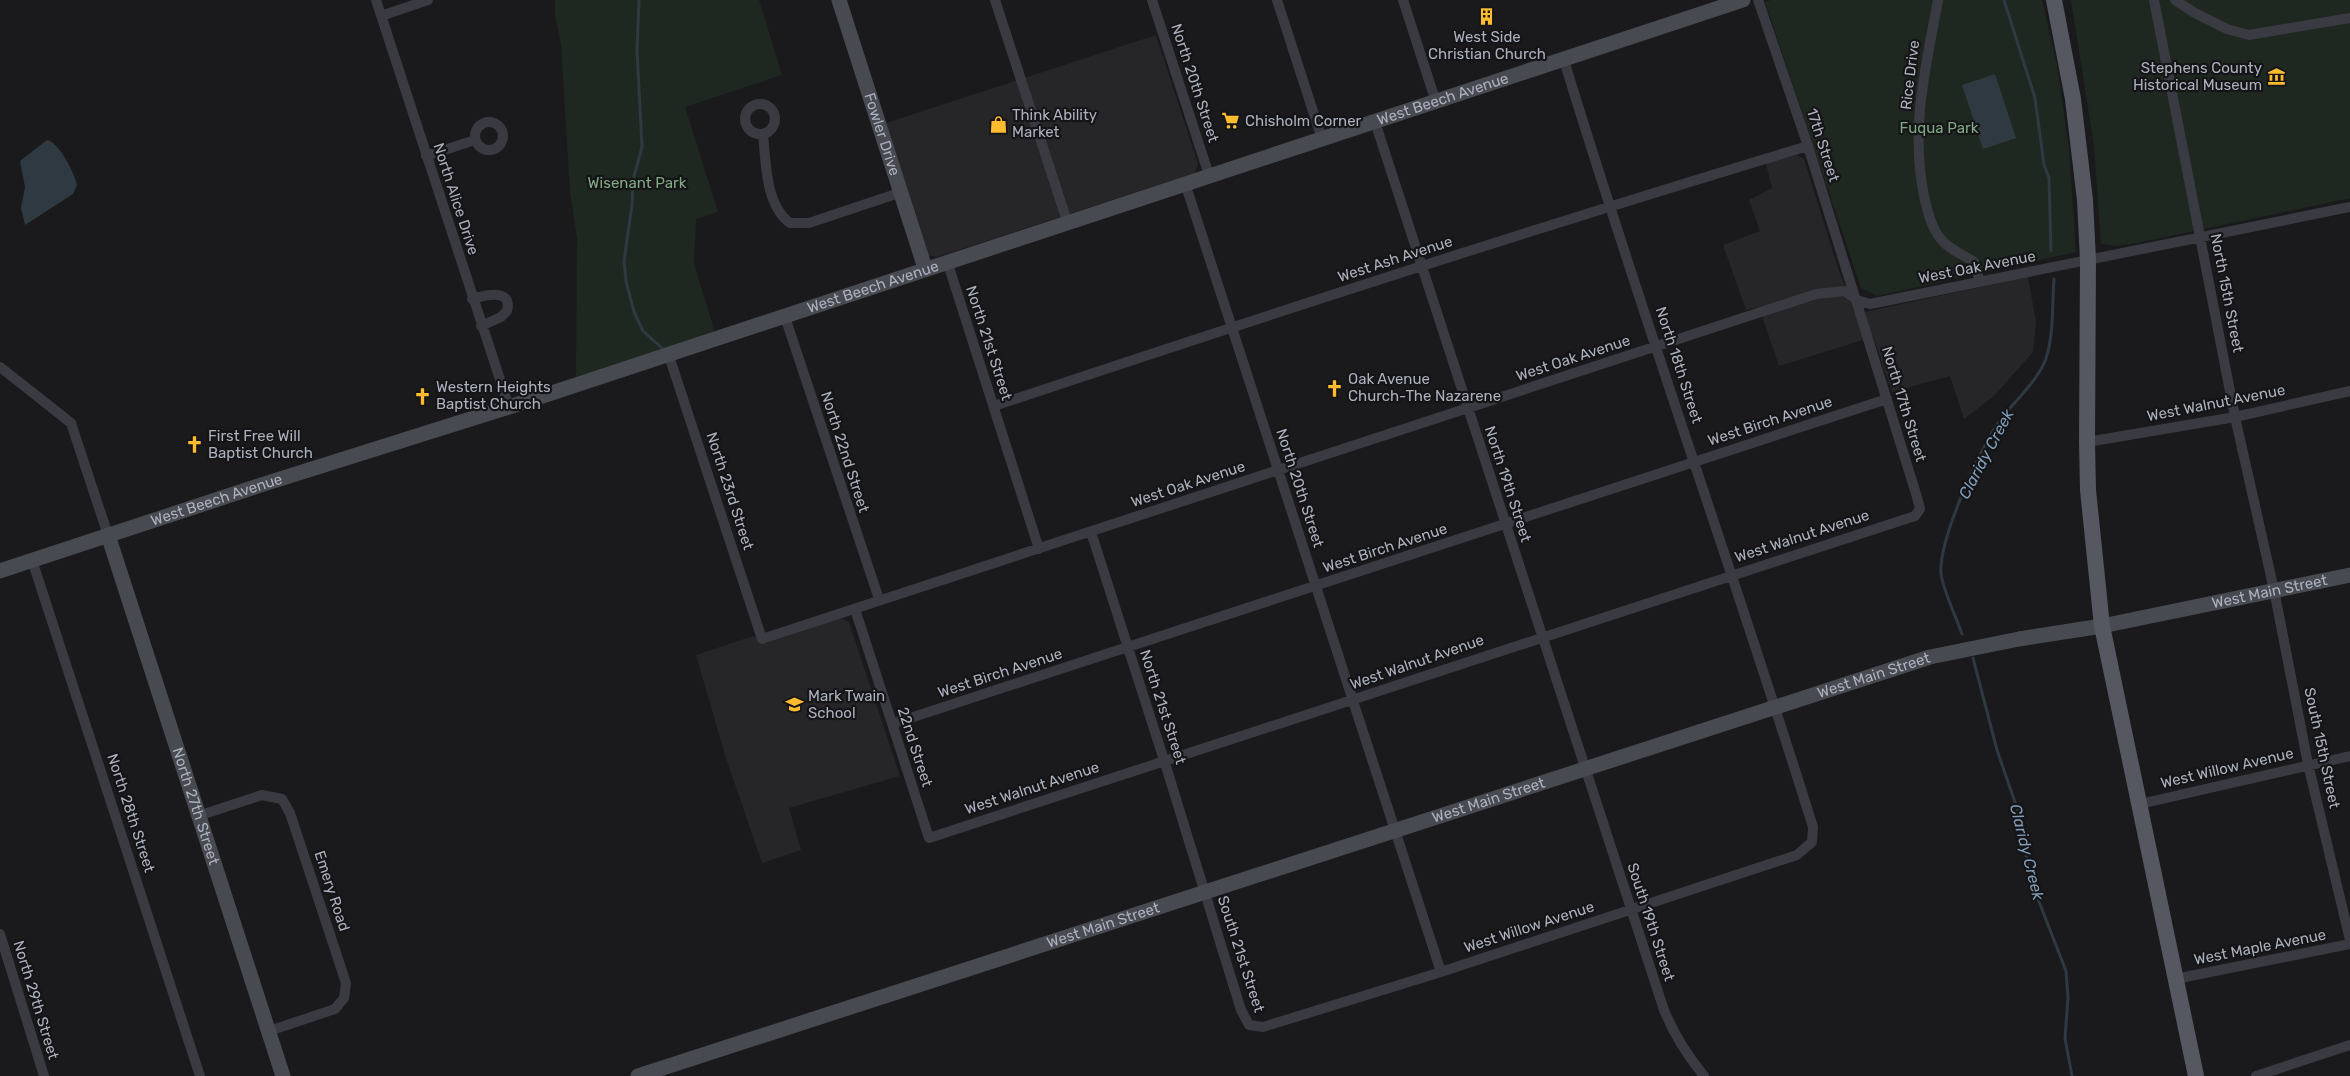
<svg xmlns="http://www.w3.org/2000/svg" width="2350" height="1076" font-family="Rubik,sans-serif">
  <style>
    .built { fill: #262629 }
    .green { fill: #1f2820 }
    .water { fill: #2e3942 }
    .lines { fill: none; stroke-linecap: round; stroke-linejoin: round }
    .stream { stroke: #2e3942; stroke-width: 3 }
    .street { stroke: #3a3b42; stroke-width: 10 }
    .secondary { stroke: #484a52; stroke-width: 15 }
    .primary { stroke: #565861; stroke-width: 16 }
    .labels { text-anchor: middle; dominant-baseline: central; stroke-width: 4.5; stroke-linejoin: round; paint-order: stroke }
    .poi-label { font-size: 15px; fill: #abb0bd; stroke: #151517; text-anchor: start }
    .street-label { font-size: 15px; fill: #abb0bd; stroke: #151517 }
    .park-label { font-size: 15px; fill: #81a984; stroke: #151517 }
    .water-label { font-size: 16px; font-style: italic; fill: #809eba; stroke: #151517 }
  </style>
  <rect width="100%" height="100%" fill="#1a1a1c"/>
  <path class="built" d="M1156 35 1198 164 1195 173 937 257 930 256 925 251 883 124Z
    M1797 155 1804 159 1838 268 1855 314 2028 277 2036 322 2033 352 1994 396 1964 419 1950 376 1892 392 1873 337 1779 366 1759 307 1746 310 1723 245 1760 231 1749 200 1772 188 1766 164 1777 158Z
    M836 619H843L849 622 900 776 789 808 801 850 762 863 725 755 696 655 753 636 767 643Z"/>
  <path class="green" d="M555 0H759L782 75 685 107 718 212 696 219 694 264 715 332 576 377 577 238 570 192 561 44 555 15Z
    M1771 0H2042L2057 65 2069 149 2076 252 1877 296 1861 288 1765 2Z
    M2071 0H2350V198L2147 241 2117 246 2101 244 2094 146Z"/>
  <path class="water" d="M1995 74 2016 138 1983 149 1962 85Z
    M47 140C59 142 75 174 77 185L73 194 25 225 21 208 25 187 20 161Z"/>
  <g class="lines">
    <path class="stream" d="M639 0 637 50 642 147 633 180 632 205 624 261 626 281 634 312 643 331 663 349
      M2004 0 2035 98 2044 165 2049 178 2051 251
      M1962 634C1957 619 1942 588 1941 573 1939 538 1980 449 2001 419 2015 401 2042 376 2047 355 2054 331 2052 304 2054 279
      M1973 658 1997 750 2018 811 2031 881 2066 971 2068 998 2065 1038 2072 1076"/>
    <path class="street" d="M376 0 509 407
      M995 0 1067 221
      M1152 0 1209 175
      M1277 0 1322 139
      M1403 0 1436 102
      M1938 0C1926 67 1910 127 1924 196 1927 209 1931 227 1940 238 1948 249 1962 254 1974 262L1980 282
      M2154 0 2235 417 2274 590 2308 764 2350 940
      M2175 0 2195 13 2227 29 2249 35 2350 18
      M381 16 428 0
      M745 119a15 15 0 1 1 30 0a15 15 0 1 1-30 0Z
      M475 136a14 14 0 1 1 28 0a14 14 0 1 1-28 0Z
      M1375 122 1664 1010C1674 1035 1687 1055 1704 1076
      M763 134C766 161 765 205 790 223H809L902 192
      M426 156 475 140
      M1185 183 1441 972
      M947 261 1039 549
      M472 299C485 295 513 288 507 311L501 317 481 326
      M784 314 879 599
      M668 353 762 639 1816 294 1845 291 1857 300 1870 304 2350 207
      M0 367 71 423 108 535
      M994 406C1264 316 1535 228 1808 146
      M2087 442 2235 417 2350 391
      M1091 532 1164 760 1241 1010 1249 1025 1263 1027 1441 972 1797 855 1812 842 1813 827C1733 570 1642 317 1564 60
      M32 560 200 1076
      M855 609 929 838 1915 516 1920 509 1917 497 1808 146 1758 0
      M892 724 1887 399
      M2140 804 2350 756
      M198 816 262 795 282 799 290 813 346 983 344 998 335 1009 269 1031
      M0 934 44 1076
      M2175 979 2350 944
      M2256 1076 2350 1045"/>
    <g class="secondary">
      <path id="s1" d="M839 0 925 268"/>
      <path id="s2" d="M108 535 283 1076"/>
      <path id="s3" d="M0 571 264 484 509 407 1743 0"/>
      <path id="s4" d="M638 1076 1930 657 2019 639 2102 626 2350 575"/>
    </g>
    <path class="primary" d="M2054 0 2073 99 2085 200 2088 260 2087 442 2088 490 2102 626 2196 1076"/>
  </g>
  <defs>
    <symbol id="building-bare" viewBox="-9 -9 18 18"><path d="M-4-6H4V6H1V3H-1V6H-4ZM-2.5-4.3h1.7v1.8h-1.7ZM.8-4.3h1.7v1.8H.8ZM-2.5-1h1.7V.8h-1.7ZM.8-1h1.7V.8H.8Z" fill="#ffbc2f" stroke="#151517" stroke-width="2.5" paint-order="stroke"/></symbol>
    <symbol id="museum-bare" viewBox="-9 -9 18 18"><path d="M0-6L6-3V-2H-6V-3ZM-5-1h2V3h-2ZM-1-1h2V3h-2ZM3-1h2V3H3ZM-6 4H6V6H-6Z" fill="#ffbc2f" stroke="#151517" stroke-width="2.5" paint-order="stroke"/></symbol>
    <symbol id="supermarket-bare" viewBox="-9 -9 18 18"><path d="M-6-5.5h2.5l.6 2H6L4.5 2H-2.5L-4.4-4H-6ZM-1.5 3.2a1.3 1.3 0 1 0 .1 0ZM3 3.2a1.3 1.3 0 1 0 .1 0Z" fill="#ffbc2f" stroke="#151517" stroke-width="2.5" paint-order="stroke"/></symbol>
    <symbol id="shop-bare" viewBox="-9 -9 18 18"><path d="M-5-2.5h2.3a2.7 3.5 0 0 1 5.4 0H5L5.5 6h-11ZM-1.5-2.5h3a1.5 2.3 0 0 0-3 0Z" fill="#ffbc2f" stroke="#151517" stroke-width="2.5" paint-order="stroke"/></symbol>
    <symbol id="church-bare" viewBox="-9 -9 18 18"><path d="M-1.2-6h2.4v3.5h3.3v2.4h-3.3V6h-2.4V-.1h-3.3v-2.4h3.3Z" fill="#ffbc2f" stroke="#151517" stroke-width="2.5" paint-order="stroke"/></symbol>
    <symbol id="school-bare" viewBox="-9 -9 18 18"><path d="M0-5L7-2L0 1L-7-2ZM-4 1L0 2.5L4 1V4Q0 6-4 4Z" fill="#ffbc2f" stroke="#151517" stroke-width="2.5" paint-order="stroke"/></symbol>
  </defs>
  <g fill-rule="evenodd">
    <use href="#building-bare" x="1474" y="4" width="25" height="25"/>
    <use href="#museum-bare" x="2264" y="64" width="25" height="25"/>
    <use href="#supermarket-bare" x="1218" y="108" width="25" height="25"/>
    <use href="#shop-bare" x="986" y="112" width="25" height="25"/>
    <use href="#church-bare" x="1322" y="376" width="25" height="25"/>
    <use href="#church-bare" x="410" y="384" width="25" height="25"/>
    <use href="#church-bare" x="182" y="432" width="25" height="25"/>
    <use href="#school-bare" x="782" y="692" width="25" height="25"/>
  </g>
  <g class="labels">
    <g class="poi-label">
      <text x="1487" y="37" text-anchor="middle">West Side<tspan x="1487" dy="17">Christian Church</tspan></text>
      <text x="2262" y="68" text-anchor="end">Stephens County<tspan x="2262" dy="17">Historical Museum</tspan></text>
      <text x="1012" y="115">Think Ability<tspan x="1012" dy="17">Market</tspan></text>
      <text x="1245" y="121">Chisholm Corner</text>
      <text x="1348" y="379">Oak Avenue<tspan x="1348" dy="17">Church-The Nazarene</tspan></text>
      <text x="436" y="387">Western Heights<tspan x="436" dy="17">Baptist Church</tspan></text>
      <text x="208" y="436">First Free Will<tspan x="208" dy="17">Baptist Church</tspan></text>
      <text x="808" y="696">Mark Twain<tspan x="808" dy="17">School</tspan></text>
    </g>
    <g class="street-label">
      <text transform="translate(1910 75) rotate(-83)">Rice Drive</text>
      <text transform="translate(1195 83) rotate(72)">North 20th Street</text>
      <text stroke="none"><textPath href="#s3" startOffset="1518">West Beech Avenue</textPath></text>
      <text stroke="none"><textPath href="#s1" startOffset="141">Fowler Drive</textPath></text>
      <text transform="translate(1823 145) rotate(72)">17th Street</text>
      <text transform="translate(456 199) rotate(72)">North Alice Drive</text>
      <text transform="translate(1395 259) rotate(-18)">West Ash Avenue</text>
      <text transform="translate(1977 267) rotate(-11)">West Oak Avenue</text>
      <text stroke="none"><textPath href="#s3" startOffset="918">West Beech Avenue</textPath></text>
      <text transform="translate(2227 293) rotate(79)">North 15th Street</text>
      <text transform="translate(989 343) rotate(72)">North 21st Street</text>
      <text transform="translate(1573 358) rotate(-18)">West Oak Avenue</text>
      <text transform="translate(1679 365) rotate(72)">North 18th Street</text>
      <text transform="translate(2216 403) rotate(-11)">West Walnut Avenue</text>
      <text transform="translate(1904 404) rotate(73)">North 17th Street</text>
      <text transform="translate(1770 421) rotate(-18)">West Birch Avenue</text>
      <text transform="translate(845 452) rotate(72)">North 22nd Street</text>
      <text transform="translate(1188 484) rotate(-18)">West Oak Avenue</text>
      <text transform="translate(1508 484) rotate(72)">North 19th Street</text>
      <text transform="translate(1300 488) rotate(72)">North 20th Street</text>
      <text transform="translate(730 491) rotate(72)">North 23rd Street</text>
      <text stroke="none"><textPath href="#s3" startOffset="228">West Beech Avenue</textPath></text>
      <text transform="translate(1802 536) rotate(-18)">West Walnut Avenue</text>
      <text transform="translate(1385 548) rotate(-18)">West Birch Avenue</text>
      <text stroke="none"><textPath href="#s4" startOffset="1704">West Main Street</textPath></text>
      <text transform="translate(1417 662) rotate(-19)">West Walnut Avenue</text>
      <text transform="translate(1000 673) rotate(-18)">West Birch Avenue</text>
      <text stroke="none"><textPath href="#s4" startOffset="1299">West Main Street</textPath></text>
      <text transform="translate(1163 707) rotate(72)">North 21st Street</text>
      <text transform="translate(915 747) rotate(72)">22nd Street</text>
      <text transform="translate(2322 748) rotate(78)">South 15th Street</text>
      <text transform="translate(2227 768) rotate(-13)">West Willow Avenue</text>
      <text transform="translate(1032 788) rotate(-18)">West Walnut Avenue</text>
      <text stroke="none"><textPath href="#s4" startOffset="894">West Main Street</textPath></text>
      <text stroke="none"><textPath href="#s2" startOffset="285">North 27th Street</textPath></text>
      <text transform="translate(131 813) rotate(72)">North 28th Street</text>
      <text transform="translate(332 891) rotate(72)">Emery Road</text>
      <text transform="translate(1651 922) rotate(72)">South 19th Street</text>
      <text stroke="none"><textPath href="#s4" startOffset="489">West Main Street</textPath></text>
      <text transform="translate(1529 927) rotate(-18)">West Willow Avenue</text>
      <text transform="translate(2260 947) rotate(-11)">West Maple Avenue</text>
      <text transform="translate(1241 954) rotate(72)">South 21st Street</text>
      <text transform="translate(36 1000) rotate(73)">North 29th Street</text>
    </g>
    <g class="park-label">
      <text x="1939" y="128">Fuqua Park</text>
      <text x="637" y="183">Wisenant Park</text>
    </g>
    <g class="water-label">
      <text transform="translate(1986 454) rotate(-62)">Claridy Creek</text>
      <text transform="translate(2027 852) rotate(76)">Claridy Creek</text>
    </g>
  </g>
</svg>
